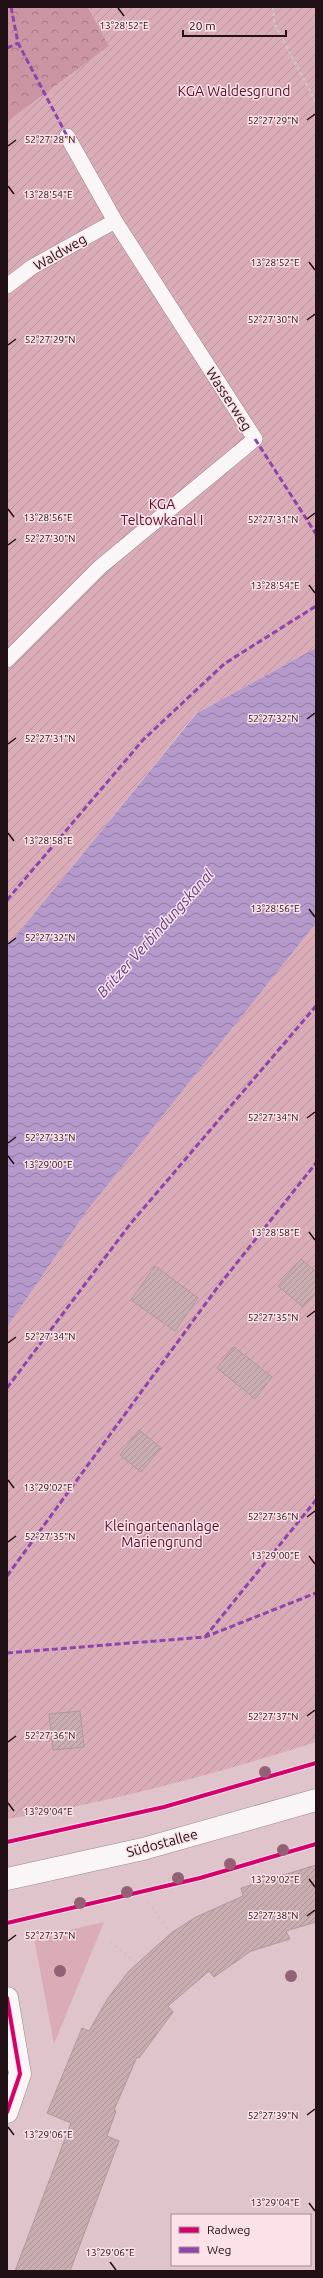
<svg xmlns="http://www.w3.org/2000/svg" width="323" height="2278" font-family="Ubuntu,sans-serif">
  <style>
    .grass { fill: #daacb8 }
    .forest { fill: url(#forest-crowns) }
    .garden { fill: url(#garden-furrows) }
    .water { fill: url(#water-waves) }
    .building { fill: url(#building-hatch); stroke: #ae999c }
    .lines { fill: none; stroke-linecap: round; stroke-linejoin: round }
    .lane-casing { stroke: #9b878d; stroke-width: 16 }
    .street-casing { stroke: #9b878d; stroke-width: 23 }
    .secondary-casing { stroke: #9b878d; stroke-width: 23 }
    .path { stroke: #cdc5c8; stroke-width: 2.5; stroke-dasharray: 3 3; stroke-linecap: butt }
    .lane { stroke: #faf6f7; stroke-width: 15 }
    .street { stroke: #faf6f7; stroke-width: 22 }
    .secondary { stroke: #faf6f7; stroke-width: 22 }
    .quiet { stroke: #8e44ad; stroke-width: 3; stroke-dasharray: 6 3; stroke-linecap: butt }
    .cycleway-casing { stroke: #fbe1e8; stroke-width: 6 }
    .cycleway { stroke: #d6006c; stroke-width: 4 }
    .tree { fill: #946074 }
    .ticks { fill: none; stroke: #211015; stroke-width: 1.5 }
    .labels { text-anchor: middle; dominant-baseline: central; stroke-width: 3; stroke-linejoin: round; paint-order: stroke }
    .park-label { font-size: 14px; fill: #560f2c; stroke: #fbe1e8 }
    .street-label { font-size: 14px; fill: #211015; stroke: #fbe1e8 }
    .water-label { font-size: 15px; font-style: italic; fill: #5e3b8b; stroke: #fbe1e8 }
    .ticks-label { font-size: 10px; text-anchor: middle; fill: #211015; stroke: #fbe1e8; stroke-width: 3; stroke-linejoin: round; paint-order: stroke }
  </style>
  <defs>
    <pattern id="forest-crowns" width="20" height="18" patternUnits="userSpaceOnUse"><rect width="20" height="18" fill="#cb95a4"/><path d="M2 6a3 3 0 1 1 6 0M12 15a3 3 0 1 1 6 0" fill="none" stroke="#a47884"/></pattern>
    <pattern id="garden-furrows" width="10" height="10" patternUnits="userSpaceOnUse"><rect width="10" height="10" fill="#daacb8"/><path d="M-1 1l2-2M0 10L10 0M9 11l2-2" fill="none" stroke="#bb939d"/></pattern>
    <pattern id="water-waves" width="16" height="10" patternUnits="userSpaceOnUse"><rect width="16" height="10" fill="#b499ca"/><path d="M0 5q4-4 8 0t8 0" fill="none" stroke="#927ba3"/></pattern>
    <pattern id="building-hatch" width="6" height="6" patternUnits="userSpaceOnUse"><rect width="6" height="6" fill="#c9adb0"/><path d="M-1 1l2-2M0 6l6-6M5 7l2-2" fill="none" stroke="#ac9496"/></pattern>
  </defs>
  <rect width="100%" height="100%" fill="#dfc4cb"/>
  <path class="grass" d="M104 1922 54 2044 34 1938Z"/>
  <path class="forest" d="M7 7H88L109 46 7 122Z"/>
  <path class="garden" d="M88 7H316V648L196 713 7 947V122L109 46Z
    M316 923V1742C215 1774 112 1802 7 1819V1327L86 1212Z"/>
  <path class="water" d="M316 648V923L86 1212 7 1327V947L197 713Z"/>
  <path class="building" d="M301 1259 316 1272V1292L303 1307 278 1286Z
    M155 1266 198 1298 175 1331 131 1300Z
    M234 1347 272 1377 255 1399 217 1368Z
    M139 1430 161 1448 141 1472 120 1455Z
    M80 1711 84 1747 53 1750 49 1714Z
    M316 1865V1922L286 1931 290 1939 251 1951 214 1977 209 1971 168 2006 173 2012 139 2058 137 2057 114 2110 116 2111 107 2136 119 2141 70 2271H15L71 2123 47 2113 82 2028 89 2031 108 1998 129 1971 171 1933 196 1917 243 1896 241 1888Z"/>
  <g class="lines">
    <defs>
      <path id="lane" d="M7 286 32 267 115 221
        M7 660 100 567 255 439 115 221 67 136"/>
      <path id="street" d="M7 1998 20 2074 7 2112"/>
      <path id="secondary" d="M7 1879 143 1849 316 1800"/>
    </defs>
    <use href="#lane" class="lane-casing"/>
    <use href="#street" class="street-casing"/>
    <use href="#secondary" class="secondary-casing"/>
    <path class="path" d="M273 7 274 23 316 102
      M148 1902 171 1933
      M110 1942 137 1963"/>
    <use href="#lane" class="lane"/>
    <use href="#street" class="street"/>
    <use href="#secondary" class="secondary"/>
    <path class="quiet" d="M11 7 18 43 67 136
      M7 48 18 43
      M255 439 316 534
      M7 900 143 740 224 664 316 606
      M7 1388 131 1223 316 1006
      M7 1576 217 1288 316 1163
      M205 1637 316 1500
      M7 1653 205 1637 316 1593"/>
    <defs>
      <path id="cycleway" d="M7 1842 164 1807 316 1763
        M7 1923 200 1878 316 1844
        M7 1998 20 2074 7 2112"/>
    </defs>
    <use href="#cycleway" class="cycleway-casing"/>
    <use href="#cycleway" class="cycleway"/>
  </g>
  <g class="tree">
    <circle cx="265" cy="1772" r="6"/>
    <circle cx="283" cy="1850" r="6"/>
    <circle cx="230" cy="1864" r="6"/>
    <circle cx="178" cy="1878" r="6"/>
    <circle cx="127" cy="1892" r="6"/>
    <circle cx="80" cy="1903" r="6"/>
    <circle cx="60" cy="1971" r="6"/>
    <circle cx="291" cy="1976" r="6"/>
  </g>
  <path class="ticks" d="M118 8 124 16M307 120 315 114M8 146 16 140M8 186 14 194M309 262 315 270M307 320 315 314M8 345 16 339M8 509 14 517M307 519 315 513M8 545 16 539M309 585 315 593M307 719 315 713M8 744 16 738M8 833 14 841M309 909 315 917M8 944 16 938M307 1118 315 1112M8 1143 16 1137M8 1156 14 1164M309 1232 315 1240M307 1317 315 1311M8 1343 16 1337M8 1480 14 1488M307 1517 315 1511M8 1542 16 1536M309 1556 315 1564M307 1716 315 1710M8 1742 16 1736M8 1803 14 1811M309 1879 315 1887M307 1916 315 1910M8 1941 16 1935M307 2115 315 2109M8 2127 14 2135M309 2203 315 2211M110 2262 116 2270"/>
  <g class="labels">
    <g class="park-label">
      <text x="234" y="91">KGA Waldesgrund</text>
      <text x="162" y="504">KGA<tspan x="162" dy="16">Teltowkanal I</tspan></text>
      <text x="162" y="1526">Kleingartenanlage<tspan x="162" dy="16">Mariengrund</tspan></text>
    </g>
    <g class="street-label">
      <text transform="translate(60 252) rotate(-30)">Waldweg</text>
      <text transform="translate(229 399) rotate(57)">Wasserweg</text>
      <text transform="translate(162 1843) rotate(-15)">Südostallee</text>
    </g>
    <g class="water-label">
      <text transform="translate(155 933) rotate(-48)">Britzer Verbindungskanal</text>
    </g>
  </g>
  <g class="ticks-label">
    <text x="124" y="29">13°28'52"E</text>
    <text x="273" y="124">52°27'29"N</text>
    <text x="50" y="143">52°27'28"N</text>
    <text x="48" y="198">13°28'54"E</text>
    <text x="275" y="266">13°28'52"E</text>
    <text x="273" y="323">52°27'30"N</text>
    <text x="50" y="343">52°27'29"N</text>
    <text x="48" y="521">13°28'56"E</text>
    <text x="273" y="523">52°27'31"N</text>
    <text x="50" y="542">52°27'30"N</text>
    <text x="275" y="589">13°28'54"E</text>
    <text x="273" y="722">52°27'32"N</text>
    <text x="50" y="742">52°27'31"N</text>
    <text x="48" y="844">13°28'58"E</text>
    <text x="275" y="912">13°28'56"E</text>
    <text x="50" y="941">52°27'32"N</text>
    <text x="273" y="1121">52°27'34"N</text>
    <text x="50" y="1141">52°27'33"N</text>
    <text x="48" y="1168">13°29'00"E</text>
    <text x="275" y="1236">13°28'58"E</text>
    <text x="273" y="1321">52°27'35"N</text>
    <text x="50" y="1340">52°27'34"N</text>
    <text x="48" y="1491">13°29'02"E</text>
    <text x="273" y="1520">52°27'36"N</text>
    <text x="50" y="1540">52°27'35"N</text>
    <text x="275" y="1559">13°29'00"E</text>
    <text x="273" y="1720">52°27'37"N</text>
    <text x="50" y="1739">52°27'36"N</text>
    <text x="48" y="1815">13°29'04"E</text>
    <text x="275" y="1883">13°29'02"E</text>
    <text x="273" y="1919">52°27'38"N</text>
    <text x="50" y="1939">52°27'37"N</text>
    <text x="273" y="2119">52°27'39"N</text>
    <text x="48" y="2138">13°29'06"E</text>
    <text x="275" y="2206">13°29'04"E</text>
    <text x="110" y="2256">13°29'06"E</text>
  </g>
  <rect width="323" height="2278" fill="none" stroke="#211015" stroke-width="16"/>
  <rect x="171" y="2214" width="140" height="52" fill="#fbe1e8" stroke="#a48d94"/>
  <rect x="179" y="2227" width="20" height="6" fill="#d6006c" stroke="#a48d94"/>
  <text x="207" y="2234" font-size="12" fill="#211015">Radweg</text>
  <rect x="179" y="2247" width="20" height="6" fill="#8e44ad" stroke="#a48d94"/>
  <text x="207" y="2254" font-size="12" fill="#211015">Weg</text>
  <path d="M183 30v6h103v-6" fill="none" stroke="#211015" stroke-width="2"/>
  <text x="189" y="30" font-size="12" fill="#211015" stroke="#fbe1e8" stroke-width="3" paint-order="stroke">20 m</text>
</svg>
